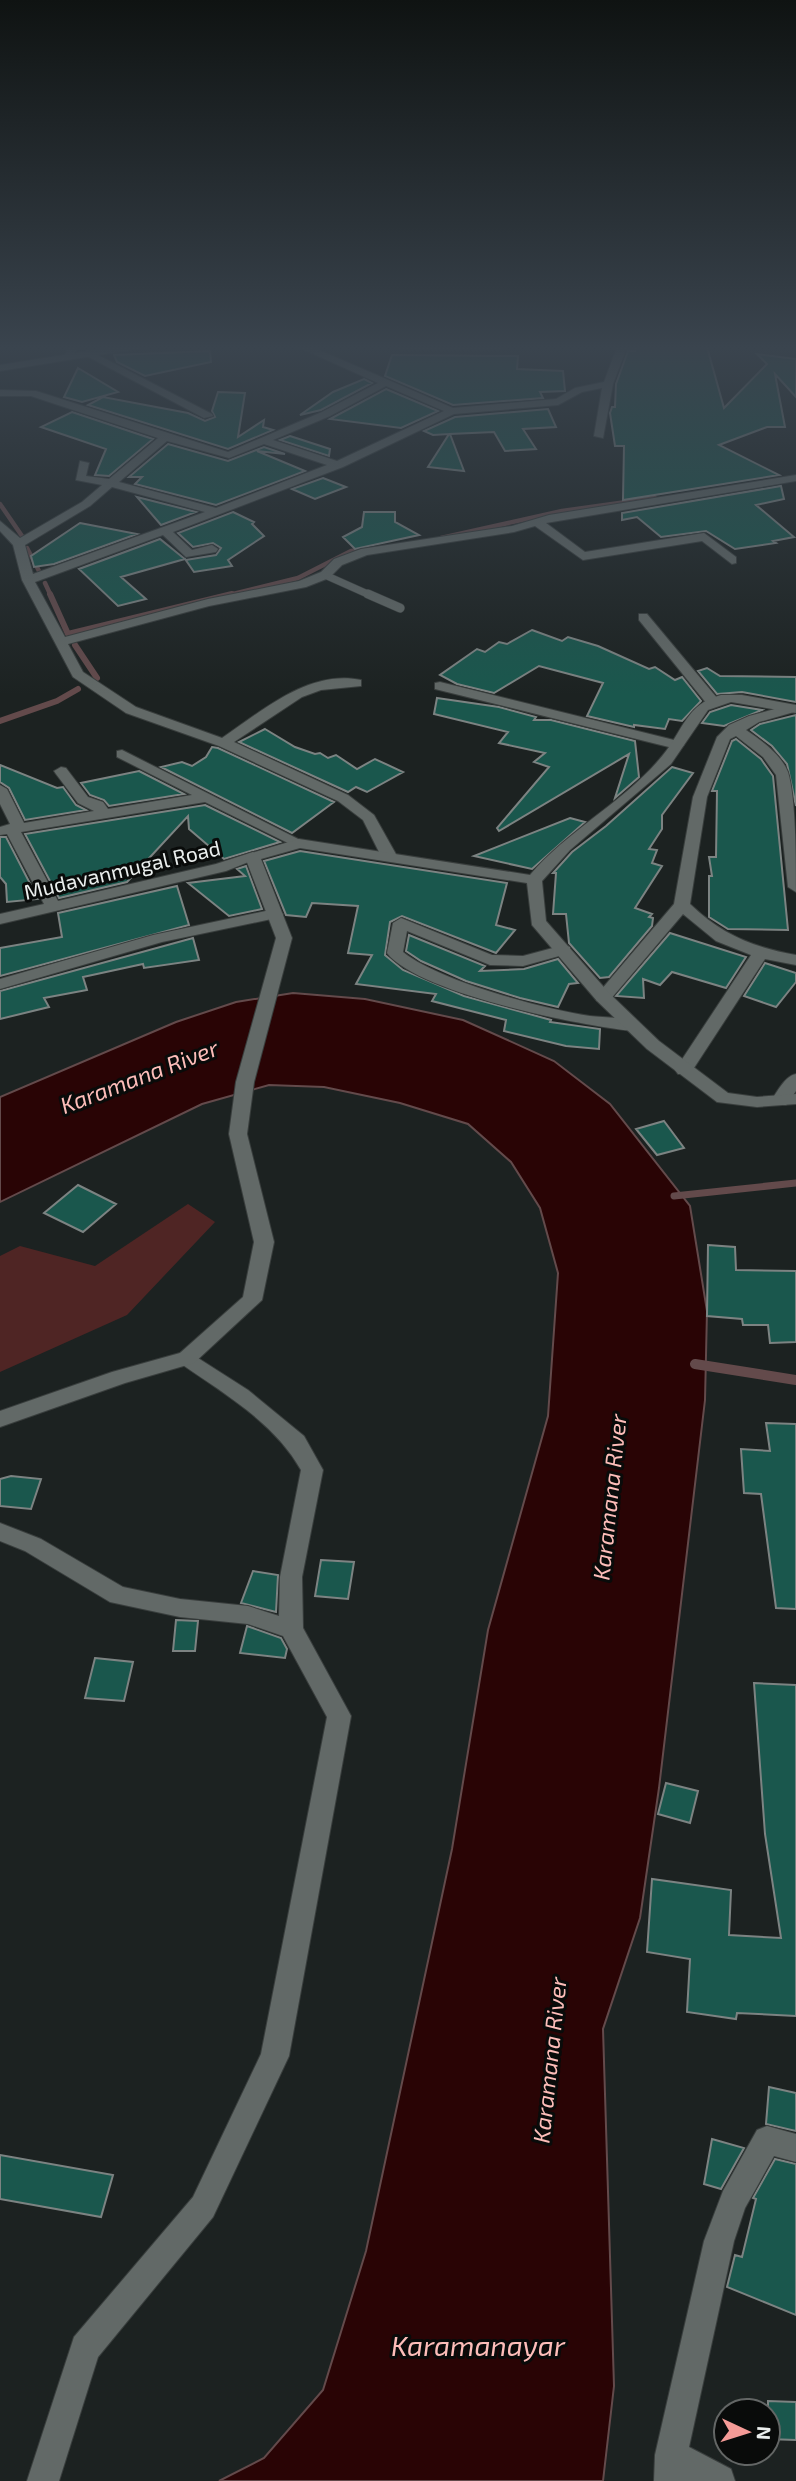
<svg xmlns="http://www.w3.org/2000/svg" width="796" height="2481" font-family="'Exo 2',sans-serif">
  <style>
    .green { fill: #4f2524 }
    .water { fill: #290405; stroke: #634a4b; stroke-width: 2 }
    .lines { fill: none; stroke-linecap: round; stroke-linejoin: round }
    .stream-far3 { stroke: #634a4b; stroke-width: 4.5 }
    .stream-far2 { stroke: #634a4b; stroke-width: 6 }
    .stream-far1 { stroke: #634a4b; stroke-width: 7 }
    .stream { stroke: #634a4b; stroke-width: 10 }
    .building { fill: #1a574d; stroke: #7c8382; stroke-width: 2 }
    .service-far1-casing { stroke: #393e3d; stroke-width: 8 }
    .service-casing { stroke: #393e3d; stroke-width: 10 }
    .minor-casing { stroke: #393e3d; stroke-width: 2 }
    .tertiary-casing { stroke: #393e3d; stroke-width: 2 }
    .service-far1 { stroke: #626967; stroke-width: 7 }
    .service { stroke: #626967; stroke-width: 9 }
    .minor { fill: #626967; fill-rule: evenodd }
    .tertiary { fill: #626967; fill-rule: evenodd }
    .labels { text-anchor: middle; dominant-baseline: central; stroke-width: 6; stroke-linejoin: round; paint-order: stroke }
    .street-label { font-size: 21px; fill: #ebefee; stroke: #090b0a }
    .water-label { font-size: 23px; font-style: italic; fill: #fdbdb9; stroke: #090b0a }
    .near-water-label { font-size: 28px; font-style: italic; fill: #fdbdb9; stroke: #090b0a }
  </style>
  <rect width="100%" height="100%" fill="#1c2221"/>
  <path class="green" d="M188 1204 215 1222 127 1315 0 1372V1256L20 1246 95 1266Z"/>
  <path class="water" d="M293 993 365 999 463 1020 554 1061 610 1104 690 1206 707 1311 705 1400 659 1788 640 1918 603 2029 614 2386 603 2481H219L264 2458 323 2390 366 2251 452 1849 488 1630 548 1416 558 1273 540 1208 511 1162 468 1124 400 1103 324 1087 269 1085 202 1104 0 1202V1097L176 1022 236 1002Z"/>
  <g class="lines">
    <path class="stream-far3" d="M0 504 22 536
      M441 538 562 511 655 498
      M27 548 39 571
      M45 583 51 596
      M225 596 298 578 351 551 366 549"/>
    <path class="stream-far2" d="M50 594 68 634 232 594
      M75 645 97 678
      M0 721 57 701 78 689"/>
    <path class="stream-far1" d="M674 1196 796 1183"/>
    <path class="stream" d="M695 1364 796 1380"/>
  </g>
  <path class="building" d="M636 347H707L724 408 767 364 757 354 796 359V397L775 374 785 427H767L719 445 779 475 623 500 624 446H615L610 413 612 407H615L616 384 628 351H635Z
    M210 351 211 362 145 376 117 362 114 355Z
    M392 355 518 356 517 369 563 371 565 391 540 392 543 398 453 405 385 376Z
    M78 368 118 392 82 402 64 397Z
    M364 379 372 383 321 410 300 415 333 392Z
    M386 389 438 411 401 428 330 419Z
    M218 392 245 393 238 437 264 420 263 427 273 430 228 449 88 405 103 397 188 413 205 421 215 417 212 411Z
    M548 409 556 427 523 429 536 449 505 451 494 432 450 434 464 471 428 467 449 434 433 435 424 431 455 417Z
    M72 412 153 439 109 476 95 475 106 449 41 427Z
    M290 436 330 449 329 456 280 440Z
    M168 444 228 461 264 447 285 454 257 451 305 471 216 505 135 484 142 477H129Z
    M323 478 346 487 315 499 292 489Z
    M781 486 784 499 756 505 794 537 773 541 776 543 735 549 706 531 661 537 637 517 622 520V513Z
    M137 497 196 512 161 525Z
    M233 512 254 522 252 524 264 536 228 560 232 566 194 572 185 559 121 577 146 599 118 606 79 569 160 539 186 560 216 555 221 548 213 543 193 547 178 533Z
    M364 512H395V522L419 535 355 549 343 537 362 527Z
    M80 523 137 534 54 564 34 567 31 556Z
    M532 630 562 641 568 637 598 646 649 669 655 667 675 680 682 677 701 701 682 721 669 719 665 729 634 725V727L587 716 603 683 539 666 494 693 457 684 440 675 477 649 485 652 499 642 507 644Z
    M707 668 720 676 796 677V702L742 692 717 694 698 671Z
    M437 698 499 707 536 717 534 720H551L635 741 639 777 615 798 629 754 499 831 497 828 549 767 534 762 545 753 499 743 508 732 434 714Z
    M731 705 762 710 724 726 702 723 710 712Z
    M796 715V806L787 764 772 746 751 730 760 724Z
    M265 729 295 747 315 754 320 753 328 758 336 755 357 769 375 759 403 772 367 792 356 787 348 792 239 742Z
    M736 739 761 759 773 776 788 930 728 929 709 917V876H712L709 857H716L717 791H712L732 741Z
    M212 747 218 748 334 802 292 833 161 767 182 762 192 766 206 757Z
    M0 765 57 788 63 787 76 805 86 810 25 820 9 788 0 782Z
    M672 767 693 773 662 815V829L649 849 657 850 652 863 662 866 635 908 652 914 649 917 653 918 652 926 609 977 600 978 569 943 566 914H553L556 873H553L572 852 606 826Z
    M139 771 184 794 109 806 104 800 90 795 81 783Z
    M205 805 280 842 224 859 189 829 188 816 127 882 59 898 25 834Z
    M570 818 585 822 532 869 474 856Z
    M0 837H6L38 899 7 902 6 884 0 877Z
    M300 851 507 883 496 925 515 930 496 953 402 916 390 922 385 955 403 970 464 996 551 1020 550 1022 600 1029 599 1049 566 1046 504 1031 506 1020 432 1001 436 994 356 984 372 955 348 953 358 906 312 903 306 917 286 915 264 861Z
    M246 866 262 909 229 916 188 883 245 876 237 869Z
    M177 886 189 925 0 976V948L62 937 58 913Z
    M670 933 746 957 726 988 672 972 660 985 643 979 644 998 616 996Z
    M409 935 485 966 480 971 524 969 558 959 578 983 569 984 558 1007 520 998 466 981 421 961 406 951Z
    M193 938 199 960 144 968 143 964 83 977 87 990 44 998 49 1007 0 1019V991Z
    M765 963 796 973V982L776 1007 744 996Z
    M664 1121 684 1148 657 1155 636 1129Z
    M78 1185 116 1204 83 1232 44 1213Z
    M708 1245 735 1247 736 1270 796 1271V1342L770 1343 768 1325H743L742 1319 707 1316Z
    M766 1423 796 1424V1609L776 1608 761 1494 744 1493 741 1449 770 1451Z
    M11 1476 41 1479 31 1509 0 1506V1479Z
    M321 1560 354 1562 348 1599 315 1596Z
    M253 1571 278 1575 276 1612 241 1603Z
    M176 1620 198 1621 195 1651H173Z
    M247 1626 281 1638 287 1649 285 1658 240 1653Z
    M95 1658 133 1662 124 1701 85 1698Z
    M754 1683 796 1685V2016L737 2013 736 2019 687 2012 690 1959 647 1952 652 1879 731 1890 729 1935 781 1938 765 1834Z
    M666 1783 698 1791 690 1823 658 1814Z
    M769 2087 796 2093V2131L766 2124Z
    M712 2139 744 2148 721 2189 704 2184Z
    M0 2155 113 2175 101 2217 0 2199Z
    M775 2159 796 2164V2315L727 2287 735 2255 742 2257 756 2199 753 2198Z
    M768 2401 796 2402V2440L768 2439Z"/>
  <g class="lines">
    <defs>
      <path id="service-far1" d="M325 575 372 596"/>
      <path id="service" d="M368 594 400 608"/>
      <path id="minor" d="M68 347H78L73 357 65 355Z
        M298 347H312L453 408 556 399 575 388 604 382 617 347H627L613 384 603 438 594 436 602 388 582 392 558 405 454 414 343 467 173 532 192 550 212 545 218 549 216 552 186 557 163 535 35 582 65 637 208 599 299 581 321 572 334 559 361 549 512 526 549 515 796 475V481L546 523 585 552 704 533 736 557V563L732 564 702 541 583 560 535 526 514 532 367 555 342 565 329 578 306 587 209 606 68 644 83 672 136 707 222 738C262 711 309 669 361 680V686L321 690 302 697 234 742 348 795 374 815 397 856 389 861 381 856 363 820 338 801 219 746 126 713 73 677 22 580 13 545 0 531V521L20 538 82 502 102 485 76 480 80 461 89 463 86 476 109 479 158 438 31 396H0V390L36 391 228 452 322 412 378 383ZM386 386 444 411 337 461 273 440 330 416ZM167 441 229 458 264 444 327 465 216 508 119 482ZM112 487 205 512 33 574 25 545 90 506Z
        M88 350 212 414 213 416 204 418 85 355Z
        M639 614H647L717 698V704H707L639 620Z
        M440 682 682 742 684 745 677 749 435 689V683Z
        M789 705 796 709 794 712 759 722 746 730C762 741 780 753 788 772 796 798 796 861 796 892L788 887 776 775 763 757 736 736 730 739 707 797 690 904C722 935 753 947 796 955V965L765 959 690 1074H678L675 1070 751 955 716 941 683 914 609 1001H597L595 997 674 904 693 797 717 737 729 725 749 716Z
        M122 750 306 843 299 847 294 846 205 802 21 832 58 901 216 864 253 852 261 857 226 871 0 924V914L44 904 7 834 0 835V827L10 824 0 804V785L7 789 24 823 94 811 78 803 56 774 54 771 61 767 66 768 88 797 103 802 108 809 192 795 117 757V751Z
        M275 909 283 914 281 917 162 942 0 989V979L153 935Z
        M401 918 492 955 523 956 564 945 570 947V953L523 966 490 965 407 931 403 952C439 981 543 1009 590 1016 604 1018 632 1016 641 1026L633 1031C581 1026 418 993 387 953L393 923Z
        M796 1074V1091L786 1105H774L771 1101C777 1092 785 1076 796 1074Z
        M187 1351 248 1390 304 1436 323 1470 302 1577 303 1628 351 1716 289 2056 213 2217 98 2357 59 2481H27L74 2337 193 2197 261 2054 327 1717 283 1636 248 1624 180 1617 110 1602 25 1551 0 1541V1523L41 1539 123 1587 180 1599 248 1606 279 1616 280 1577 301 1470C275 1423 223 1393 180 1363L177 1358 180 1353Z
        M767 2126 796 2134V2162L774 2156 745 2208 734 2241 689 2447 731 2469 735 2481H654L655 2455 704 2241 723 2191 757 2130Z"/>
      <path id="tertiary" d="M114 347H149L0 371V365Z
        M396 347H504L499 350H401Z
        M721 695H742L796 705V713L731 702 708 710 671 764 570 850 542 881 546 921 609 993 659 1041 728 1093 757 1097 796 1094V1104L757 1107 717 1102 647 1049 597 1001 532 925 527 883 300 848 261 859 292 938 254 1082 247 1134 274 1242 262 1300 194 1363 125 1383 0 1427V1411L112 1372 180 1353 243 1297 254 1242 229 1134 236 1082 276 938 245 857 248 854 299 839 530 875C569 829 626 801 663 755 683 731 686 704 721 695Z"/>
    </defs>
    <use href="#service-far1" class="service-far1-casing"/>
    <use href="#service" class="service-casing"/>
    <use href="#minor" class="minor-casing"/>
    <use href="#tertiary" class="tertiary-casing"/>
    <use href="#service-far1" class="service-far1"/>
    <use href="#service" class="service"/>
    <use href="#minor" class="minor"/>
    <use href="#tertiary" class="tertiary"/>
  </g>
  <linearGradient id="sky" x2="0" y2="1"><stop stop-color="#0f1312"/><stop offset="0.5" stop-color="#3a444e"/><stop offset="1" stop-color="#3a444e" stop-opacity="0"/></linearGradient>
  <rect width="796" height="695" fill="url(#sky)"/>
  <g class="labels">
    <g class="street-label">
      <text transform="translate(122 869) rotate(-13)">Mudavanmugal Road</text>
    </g>
    <g class="water-label">
      <text transform="translate(139 1076) rotate(-21)">Karamana River</text>
      <text transform="translate(609 1497) rotate(-84)">Karamana River</text>
      <text transform="translate(549 2060) rotate(-84)">Karamana River</text>
    </g>
    <g class="near-water-label">
      <text x="478" y="2345">Karamanayar</text>
    </g>
  </g>
  <g transform="translate(747 2432) rotate(94)"><circle r="33" fill="#090b0a" stroke="#636665" stroke-width="2"/>
  <path d="M0-5L12 26L0 18L-12 26Z" fill="#f59b97"/>
  <text y="-10" font-size="19" font-weight="bold" text-anchor="middle" fill="#ebefee">N</text>
  </g>
</svg>
